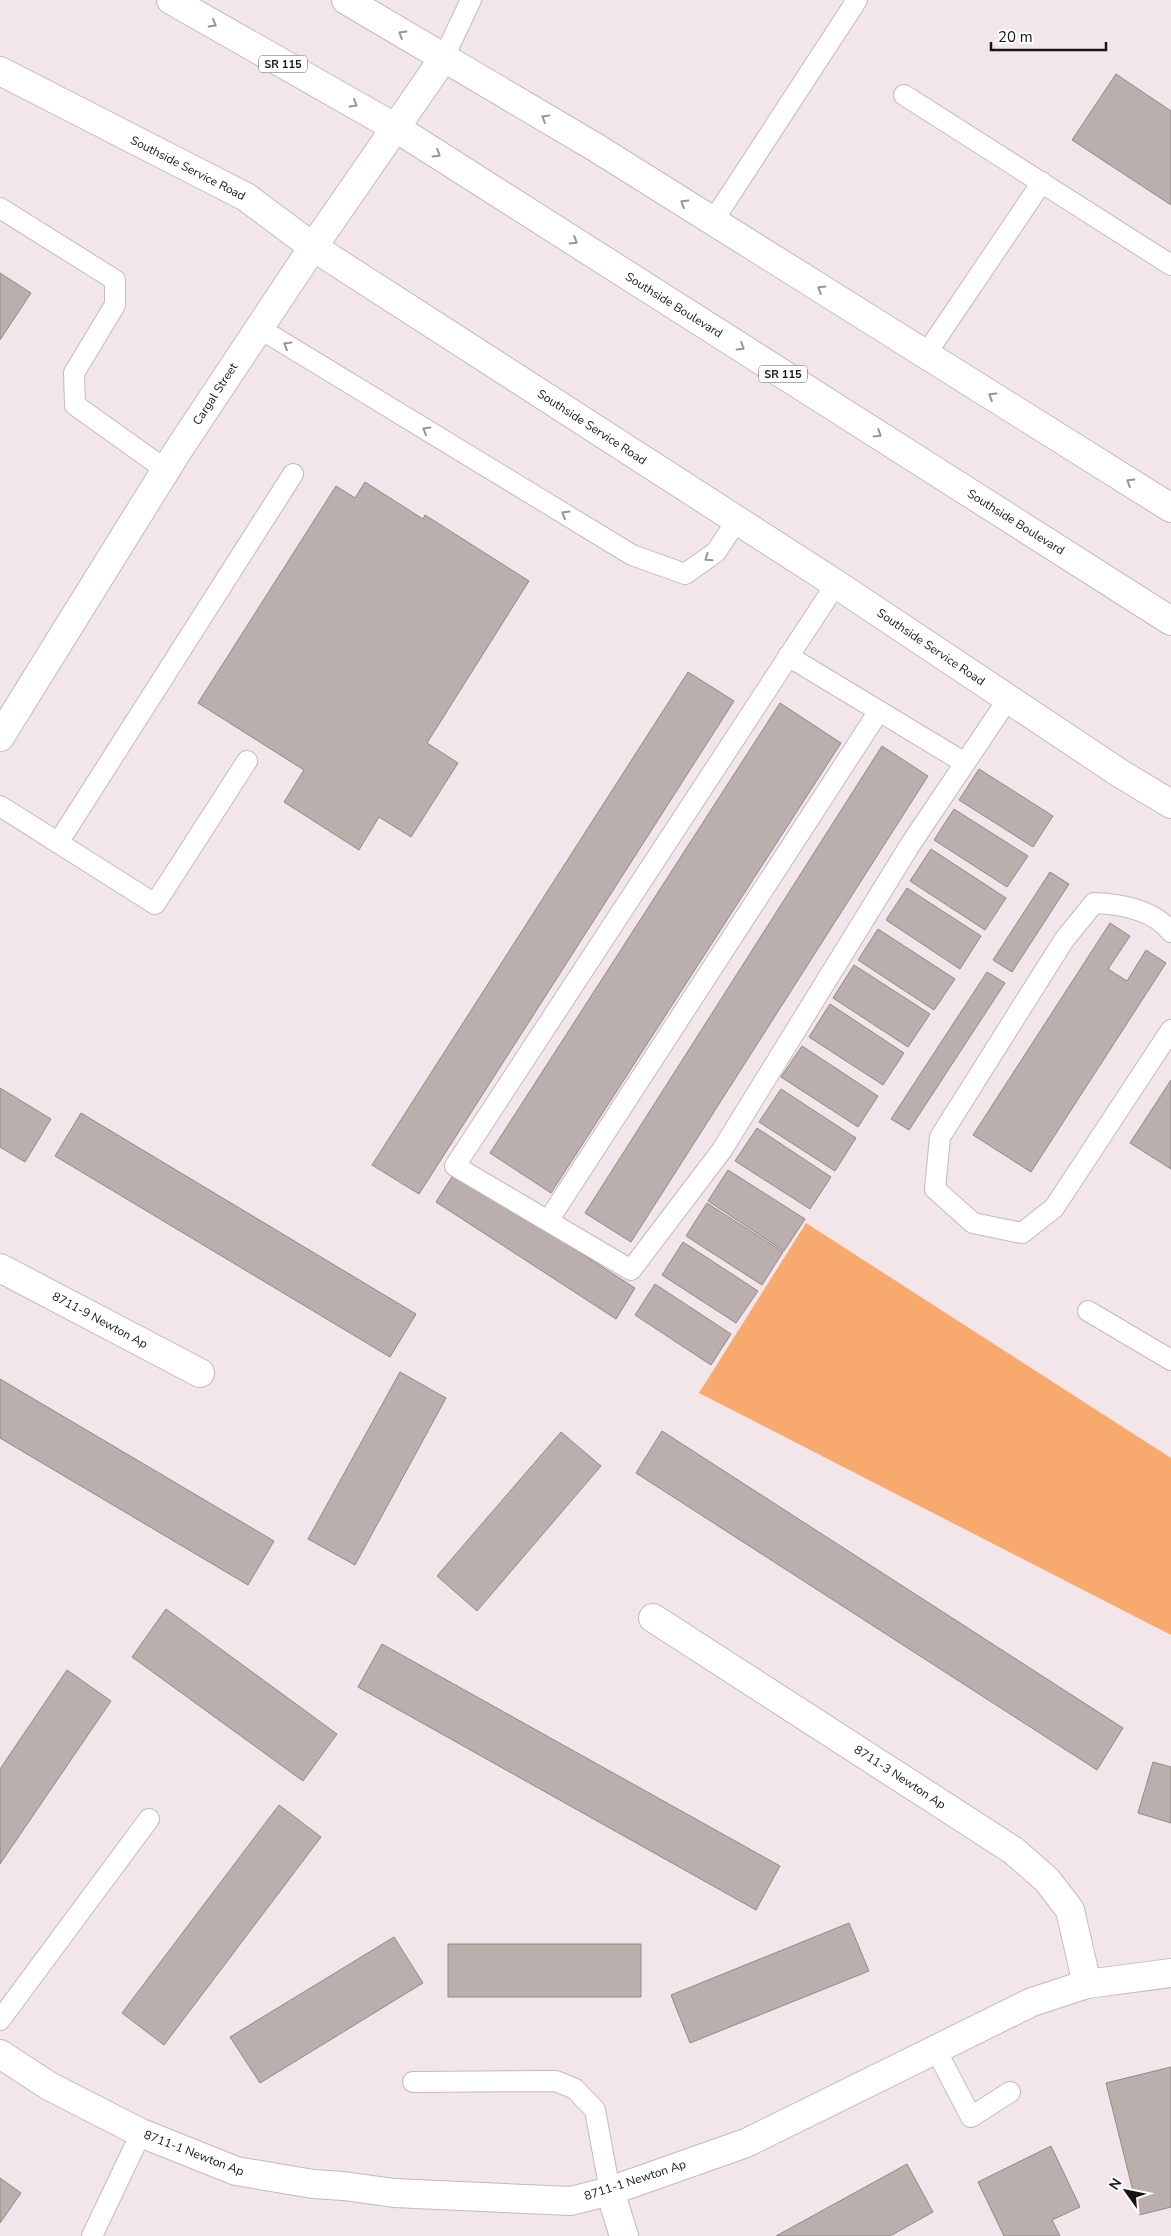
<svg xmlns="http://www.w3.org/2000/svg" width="1171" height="2236" font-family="'Nunito Sans',sans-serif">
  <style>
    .green { fill: #f8aa6e }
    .building { fill: #bbafad; stroke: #948887 }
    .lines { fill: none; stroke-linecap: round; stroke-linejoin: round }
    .lane-casing { stroke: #c5b9bd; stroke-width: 22 }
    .street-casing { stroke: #c5b9bd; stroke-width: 30 }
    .highway-casing { stroke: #c5b9bd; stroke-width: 30 }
    .lane { stroke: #fff; stroke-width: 20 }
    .street { stroke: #fff; stroke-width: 28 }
    .highway { stroke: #fff; stroke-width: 28 }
    .oneway { stroke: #979596 }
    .labels { text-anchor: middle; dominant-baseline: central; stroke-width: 4.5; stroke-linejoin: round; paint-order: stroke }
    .shield { fill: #fff; stroke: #5d5a5b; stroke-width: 1 }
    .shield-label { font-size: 11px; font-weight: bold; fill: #181415 }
    .street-label { font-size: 12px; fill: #181415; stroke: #fff }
  </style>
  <rect width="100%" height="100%" fill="#f3e6ea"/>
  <path class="green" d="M806 1223 1171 1458V1635L699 1393Z"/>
  <path class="building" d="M1116 74 1171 111V205L1072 140Z
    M0 273 31 293 0 340Z
    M365 482 423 519 425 515 529 581 427 743 458 763 411 837 379 817 359 850 284 802 304 770 198 703 336 486 355 498Z
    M688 672 734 701 419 1194 372 1165Z
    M780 703 841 743 551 1193 490 1153Z
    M882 746 928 776 631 1242 585 1213Z
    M979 769 1053 816 1033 847 959 800Z
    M954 809 1028 856 1007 887 934 840Z
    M931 849 1006 898 985 930 910 881Z
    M1050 872 1069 884 1012 972 993 960Z
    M907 888 981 936 960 969 886 920Z
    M1110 923 1130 936 1108 969 1127 981 1146 950 1166 963 1031 1172 973 1135Z
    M878 929 955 979 934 1010 858 960Z
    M854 965 930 1014 908 1047 833 998Z
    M987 972 1005 983 909 1130 891 1119Z
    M830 1004 904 1053 883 1085 809 1037Z
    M802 1046 878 1096 858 1127 781 1077Z
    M1171 1080V1169L1130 1143Z
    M0 1088 51 1119 25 1162 0 1147Z
    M781 1089 856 1138 835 1171 759 1122Z
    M81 1113 416 1314 390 1357 55 1156Z
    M757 1128 831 1177 810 1209 735 1161Z
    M728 1170 805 1219 784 1251 708 1201Z
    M455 1172 635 1288 616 1319 436 1202Z
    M707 1203 783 1252 762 1285 686 1236Z
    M683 1242 758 1291 736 1323 662 1275Z
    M655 1284 731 1334 711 1365 635 1315Z
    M400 1372 446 1398 355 1565 308 1539Z
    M0 1379 274 1541 248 1585 0 1438Z
    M662 1431 1123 1728 1097 1770 636 1473Z
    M561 1432 601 1466 477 1611 437 1576Z
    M166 1609 337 1734 303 1781 132 1657Z
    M382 1644 780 1866 756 1910 358 1687Z
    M67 1670 111 1701 0 1864V1769Z
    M1153 1762 1171 1767V1823L1138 1813Z
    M279 1805 321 1837 164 2045 122 2013Z
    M849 1923 869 1971 690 2043 671 1995Z
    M394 1937 423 1983 260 2083 230 2037Z
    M448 1944H641V1997H448Z
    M1171 2067V2207L1139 2215 1106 2083Z
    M1051 2146 1080 2207 1052 2220 1060 2236H1004L978 2182Z
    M907 2164 933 2212 890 2236H776Z
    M0 2178 21 2193 0 2223Z"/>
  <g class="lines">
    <defs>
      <path id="lane" d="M443 59 471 0
        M904 95 1171 265
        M0 208 115 280V305L74 373 75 405 166 470
        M713 221 857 0
        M259 328 632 555 685 574 716 552 737 520
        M926 354 1042 182
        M836 584 455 1166 631 1270 722 1150 910 845 1008 699
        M788 656 965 763
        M0 806 155 904 247 761
        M58 843 293 474
        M1171 932C1153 909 1121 904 1094 903L1064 940 940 1137 935 1189 973 1223 1022 1233 1054 1208 1171 1030
        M548 1221 879 711
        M1088 1311 1171 1360
        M0 2020 149 1819
        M936 2050 971 2117 1010 2092
        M413 2082 556 2081 575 2089 595 2110 610 2191
        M92 2236 141 2133"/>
      <path id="street" d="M0 71 246 197 313 247 836 584 1121 774 1171 804
        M0 737 177 452 313 247 443 59
        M0 1268 200 1373
        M653 1618 1014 1851 1047 1880 1070 1910 1087 1984
        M0 2054 49 2086 141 2133 236 2171 313 2184 344 2186 394 2193 571 2201 610 2191 746 2143 1032 2002 1087 1984 1171 1973
        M610 2191 624 2236"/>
      <path id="highway" d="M171 0 396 128 1171 621
        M346 0 595 147 1171 508"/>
    </defs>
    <use href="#lane" class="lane-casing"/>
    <use href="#street" class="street-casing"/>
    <use href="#highway" class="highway-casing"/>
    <use href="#lane" class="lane"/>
    <use href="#street" class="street"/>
    <use href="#highway" class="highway"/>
  </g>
  <defs><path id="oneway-chevron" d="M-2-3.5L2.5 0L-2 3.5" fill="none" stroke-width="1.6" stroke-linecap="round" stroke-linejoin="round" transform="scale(1.25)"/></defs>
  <g class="oneway">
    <use href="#oneway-chevron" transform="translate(213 24) rotate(30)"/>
    <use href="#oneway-chevron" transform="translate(402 34) rotate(-149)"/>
    <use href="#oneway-chevron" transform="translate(354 104) rotate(30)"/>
    <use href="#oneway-chevron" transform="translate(545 118) rotate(-150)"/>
    <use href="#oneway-chevron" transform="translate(437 154) rotate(32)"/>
    <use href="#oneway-chevron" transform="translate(684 203) rotate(-148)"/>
    <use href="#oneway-chevron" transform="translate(574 241) rotate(32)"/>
    <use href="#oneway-chevron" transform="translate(821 289) rotate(-148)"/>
    <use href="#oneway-chevron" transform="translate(287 345) rotate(-149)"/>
    <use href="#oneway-chevron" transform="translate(741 347) rotate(32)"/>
    <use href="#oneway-chevron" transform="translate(992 396) rotate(-148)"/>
    <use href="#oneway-chevron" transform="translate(426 430) rotate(-149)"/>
    <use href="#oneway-chevron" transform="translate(878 434) rotate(32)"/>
    <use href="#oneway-chevron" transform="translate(1130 482) rotate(-148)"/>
    <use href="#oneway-chevron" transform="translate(565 514) rotate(-149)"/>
    <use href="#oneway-chevron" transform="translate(708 558) rotate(145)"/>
  </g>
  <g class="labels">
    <g class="shield">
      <rect x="259" y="55.5" width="48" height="17" rx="4"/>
      <rect x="759" y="365.5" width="48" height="17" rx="4"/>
    </g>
    <g class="shield-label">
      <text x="283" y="64">SR 115</text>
      <text x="783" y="374">SR 115</text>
    </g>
    <g class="street-label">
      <text transform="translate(188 168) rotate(27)">Southside Service Road</text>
      <text transform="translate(674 305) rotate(32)">Southside Boulevard</text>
      <text transform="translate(215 394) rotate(-57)">Cargal Street</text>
      <text transform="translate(592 427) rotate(33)">Southside Service Road</text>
      <text transform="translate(1016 522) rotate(32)">Southside Boulevard</text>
      <text transform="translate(931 647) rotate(34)">Southside Service Road</text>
      <text transform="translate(100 1320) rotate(28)">8711-9 Newton Ap</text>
      <text transform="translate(900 1777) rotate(33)">8711-3 Newton Ap</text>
      <text transform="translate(194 2153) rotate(21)">8711-1 Newton Ap</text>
      <text transform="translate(635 2180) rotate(-18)">8711-1 Newton Ap</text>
    </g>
  </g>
  <g transform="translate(1126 2191) rotate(303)" stroke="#ffffff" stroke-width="4" paint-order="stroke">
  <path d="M0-4L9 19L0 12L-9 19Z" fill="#181415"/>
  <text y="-8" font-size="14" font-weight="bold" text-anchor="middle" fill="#181415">N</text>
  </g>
  <path d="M991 42v8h115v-8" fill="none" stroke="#181415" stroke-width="2.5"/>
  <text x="998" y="42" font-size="15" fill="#181415" stroke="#ffffff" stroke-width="4" paint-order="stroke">20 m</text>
</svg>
